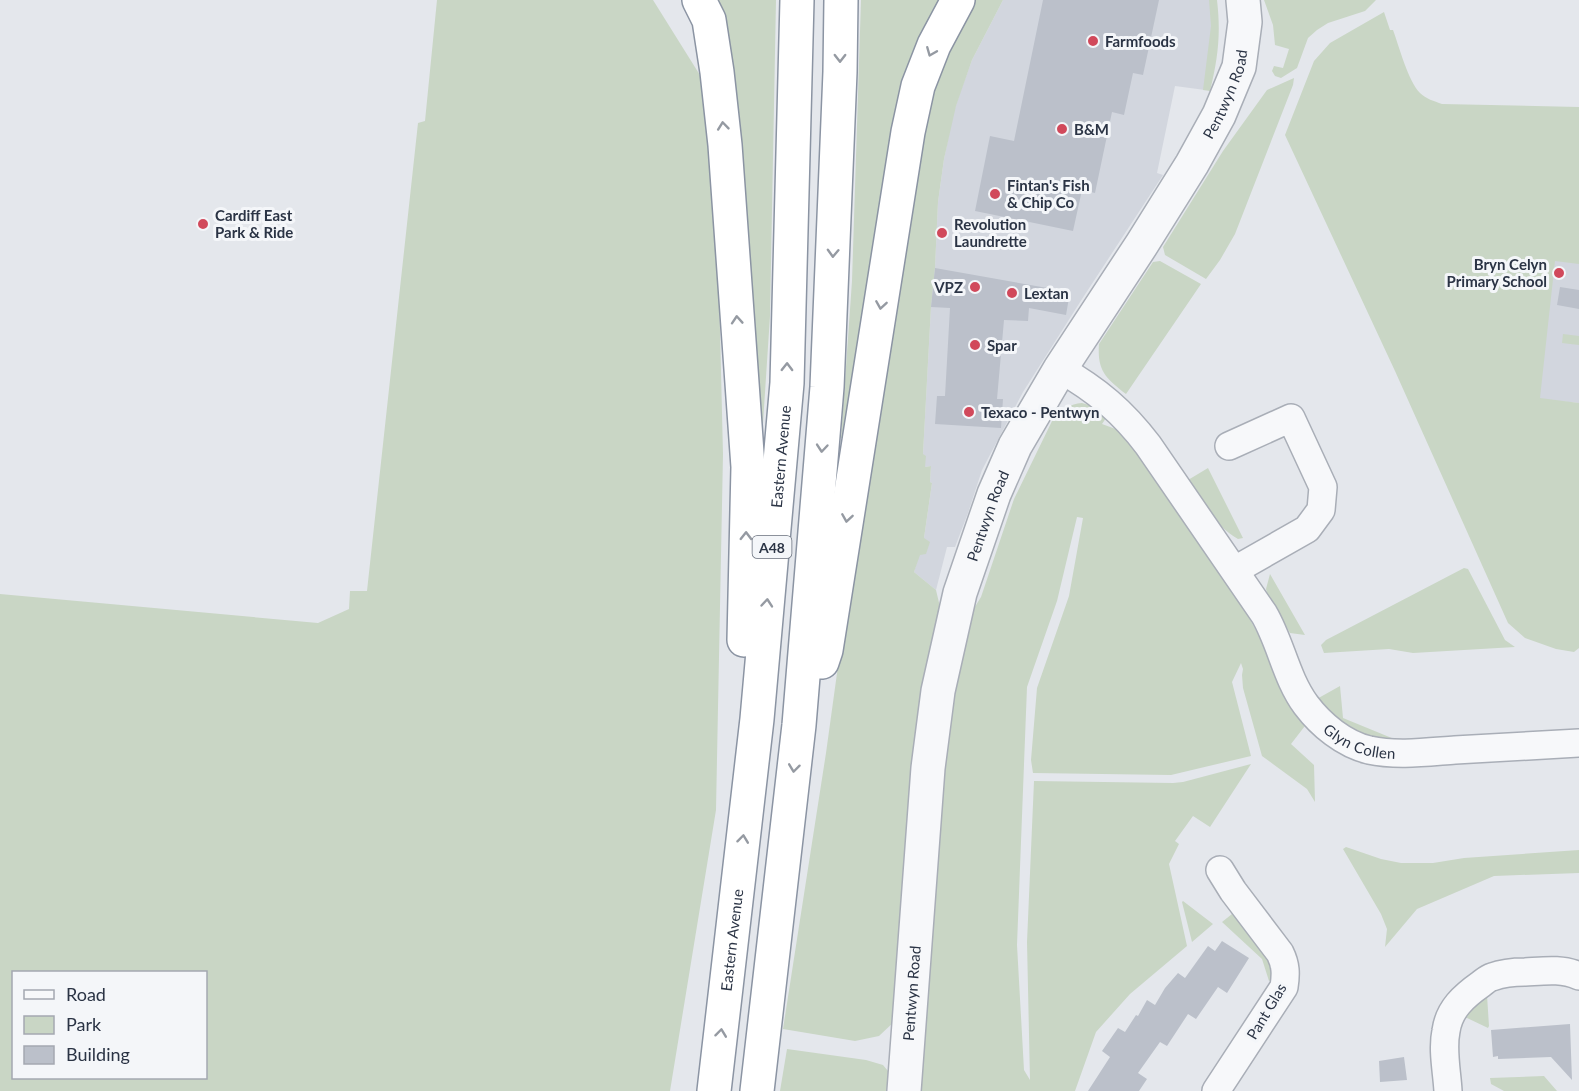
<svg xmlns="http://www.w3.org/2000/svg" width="1579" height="1091" font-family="Lato,sans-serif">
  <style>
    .built { fill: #d2d6de }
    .green { fill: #c9d6c5; fill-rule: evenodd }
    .building { fill: #bbc0ca }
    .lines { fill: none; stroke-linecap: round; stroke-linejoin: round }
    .minor-casing { stroke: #a9aeb7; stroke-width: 30 }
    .tertiary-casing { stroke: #a9aeb7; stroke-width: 36 }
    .trunk-casing { stroke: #8b94a3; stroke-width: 36 }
    .minor { stroke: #f7f8fa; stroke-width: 27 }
    .tertiary { stroke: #f7f8fa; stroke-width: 33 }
    .trunk { stroke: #fff; stroke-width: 33 }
    .oneway { stroke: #959aa2 }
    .poi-dot { fill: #d1495b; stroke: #f4f6f9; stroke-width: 2 }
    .labels { text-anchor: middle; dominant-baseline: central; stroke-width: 6; stroke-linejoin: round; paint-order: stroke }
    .shield { fill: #f4f6f9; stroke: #676e7b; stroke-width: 1.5 }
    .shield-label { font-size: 14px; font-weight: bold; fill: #2b3445 }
    .poi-label { font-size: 15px; font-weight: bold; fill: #2b3445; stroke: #f4f6f9; text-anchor: start }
    .street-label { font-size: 15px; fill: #2b3445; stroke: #f4f6f9 }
  </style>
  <rect width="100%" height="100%" fill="#e4e7ec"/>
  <path class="built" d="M1003 0H1211L1213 26 1205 90 1175 86 1157 173 1163 175 1082 299 1023 392 982 470 968 513 955 547H947L936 590 914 572 924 538 932 483 930 482 931 466 925 467 923 454 931 307 935 268 938 202 944 159 953 114 961 90 972 60Z
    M1579 107V403L1526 398Z"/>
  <path class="green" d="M437 0H653L703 80 718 246 723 454 716 810 670 1091H0V594L318 623 349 609 350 591H367L418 123 425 121ZM14 972H206V1078H14Z
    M719 0H776L770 316 763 423H758L755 317 725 16Z
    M861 0H943L850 438H841L852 281Z
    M975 0H1003L972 60 956 106 944 159 938 202 935 268 931 307 923 454 926 456 925 467 931 466 930 482 932 483 924 538 930 542 926 554 920 555 914 572 936 590 940 607 896 1020 879 1036 855 1041 783 1029 826 753 854 550 932 83 957 28Z
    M1209 0H1217C1221 34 1218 58 1210 91L1203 90 1211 26Z
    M1264 0H1376L1365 11 1328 23 1317 30 1308 38 1297 68 1281 78 1275 76 1272 71 1274 66 1283 68 1289 49 1275 45 1273 25Z
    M1384 12 1390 30H1393C1399 46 1408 81 1420 93 1426 99 1434 101 1442 104L1579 107V264L1555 261 1540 398 1579 403V648L1574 652 1556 649 1525 638 1508 623 1395 371 1285 135 1314 61 1330 43Z
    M1294 78 1293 85 1235 234 1220 260 1206 279 1165 255 1163 247 1223 151 1267 90Z
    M1160 261 1201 284 1126 394C1106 378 1097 371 1099 344L1153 262Z
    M1563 334 1579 336V345L1562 343Z
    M1082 403 1089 405 1106 418 1102 424 1121 431 1225 572 1282 680 1308 722 1291 744 1314 765 1315 802 1307 789 1262 756 1243 688 1242 675 1243 669 1241 663 1232 682 1251 756 1171 775 1033 773 1031 760 1037 688 1069 596 1083 518 1077 517 1057 601 1027 687 1017 945 1024 1070 1030 1080 1027 942 1034 781 1173 783 1183 782 1251 764 1210 827 1193 816 1175 841 1179 844 1169 864 1187 946 1130 994 1096 1032 1075 1091H913L938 790 958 634 981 597 1014 499 1054 417C1063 409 1070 404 1082 403Z
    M1208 468 1243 538 1238 539C1215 526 1202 501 1188 480Z
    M1464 568 1468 569 1505 640 1515 647 1413 653 1389 649 1324 653 1321 645 1326 640Z
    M1270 574 1305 635 1290 633 1268 596 1266 589Z
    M1340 686 1343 718 1399 741 1366 737 1339 723 1315 700Z
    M1346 847 1381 859 1401 863H1433L1464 858 1579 850V873L1494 876 1417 909 1385 947 1387 929 1381 914 1343 849Z
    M1183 901 1213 924 1192 942 1182 902Z
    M1237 910 1272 957 1278 976 1269 981 1262 959 1222 922Z
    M1487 995 1489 1026 1488 1028 1465 1017 1469 1007Z
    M787 1049 866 1060 883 1065 888 1071 887 1091H780Z
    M1544 1076 1557 1091H1504L1491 1084 1490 1078Z"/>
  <path class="building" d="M1043 0H1159L1143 75 1133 73 1124 115 1112 112 1095 193 1082 190 1073 231 975 211 990 136 1014 141Z
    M935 268 1070 292 1066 315 1029 308 1028 321 1004 320 997 399H1003L1001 428 935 424 937 396H945L950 308 931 307Z
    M1560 287 1579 290V309L1557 305Z
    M1222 941 1249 958 1227 993 1218 987 1196 1019 1188 1014 1167 1046 1160 1042 1138 1073 1147 1079 1139 1091H1088L1110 1057 1102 1051 1118 1028 1125 1032 1136 1015 1138 1016 1147 1000 1155 1005 1165 988 1178 973 1185 978 1208 946 1215 951Z
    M1570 1024 1572 1080 1551 1057 1498 1059V1056L1493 1057 1491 1030Z
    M1404 1057 1407 1080 1380 1082 1379 1061Z"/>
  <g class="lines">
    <defs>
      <g id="minor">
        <path id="s1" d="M1060 369C1097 390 1123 412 1148 445L1264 614C1281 643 1286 678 1306 705 1321 725 1344 744 1369 750 1397 756 1427 752 1455 750 1497 748 1538 745 1579 743"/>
        <path d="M1229 446 1291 418 1323 487 1321 510 1307 529 1235 570"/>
        <path d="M1216 1091 1284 987C1286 974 1286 965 1280 953L1233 891 1220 870"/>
        <path d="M1448 1091C1447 1072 1442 1050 1446 1031 1449 1009 1464 996 1481 984 1485 981 1488 978 1492 977 1503 973 1514 972 1525 972 1543 971 1562 968 1579 976"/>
      </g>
      <g id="tertiary">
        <path id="s2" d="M904 1091 928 768 938 691 960 593 994 494 1015 446 1060 369 1142 244 1192 164 1219 115 1239 67 1245 22 1243 0"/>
      </g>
      <g id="trunk">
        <path d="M699 0 709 20 717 72 725 145 748 467 744 640"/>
        <path d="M822 662 826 650 908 132 918 86 934 45 958 0"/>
        <path id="s3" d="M714 1091 757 719 787 383 797 0"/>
        <path d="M757 1091 799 725 827 387 840 72 841 0"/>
      </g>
    </defs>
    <use href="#minor" class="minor-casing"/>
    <use href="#tertiary" class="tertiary-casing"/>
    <use href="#trunk" class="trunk-casing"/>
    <use href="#minor" class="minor"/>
    <use href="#tertiary" class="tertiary"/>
    <use href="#trunk" class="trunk"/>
  </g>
  <defs><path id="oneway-chevron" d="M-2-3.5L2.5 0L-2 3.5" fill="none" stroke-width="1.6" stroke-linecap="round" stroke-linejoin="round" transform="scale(1.5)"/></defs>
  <g class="oneway">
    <use href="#oneway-chevron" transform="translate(931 52) rotate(112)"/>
    <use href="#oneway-chevron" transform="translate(840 58) rotate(90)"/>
    <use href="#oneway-chevron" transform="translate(723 126) rotate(-96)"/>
    <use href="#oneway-chevron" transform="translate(833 253) rotate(92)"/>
    <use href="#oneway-chevron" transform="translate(881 305) rotate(99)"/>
    <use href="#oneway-chevron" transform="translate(737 320) rotate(-94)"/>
    <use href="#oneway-chevron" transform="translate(787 367) rotate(-89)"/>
    <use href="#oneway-chevron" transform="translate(822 448) rotate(95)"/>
    <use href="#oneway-chevron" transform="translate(847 518) rotate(99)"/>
    <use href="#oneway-chevron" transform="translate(746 536) rotate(-89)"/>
    <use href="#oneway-chevron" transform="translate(767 603) rotate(-85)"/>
    <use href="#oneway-chevron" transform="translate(794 768) rotate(97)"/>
    <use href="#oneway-chevron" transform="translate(743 839) rotate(-83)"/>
    <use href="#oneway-chevron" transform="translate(721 1033) rotate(-83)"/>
  </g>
  <g class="poi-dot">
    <circle cx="1093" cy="41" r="6"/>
    <circle cx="1062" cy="129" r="6"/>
    <circle cx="995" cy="194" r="6"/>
    <circle cx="203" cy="224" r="6"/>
    <circle cx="942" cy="233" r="6"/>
    <circle cx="1559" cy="273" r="6"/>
    <circle cx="975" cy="287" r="6"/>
    <circle cx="1012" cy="293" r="6"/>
    <circle cx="975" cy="345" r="6"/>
    <circle cx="969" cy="412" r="6"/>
  </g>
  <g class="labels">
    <rect class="shield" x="752.5" y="536" width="39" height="22" rx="4.5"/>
    <g class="shield-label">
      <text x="772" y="547">A48</text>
    </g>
    <g class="poi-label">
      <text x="1105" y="41">Farmfoods</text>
      <text x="1074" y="129">B&amp;M</text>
      <text x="1007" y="185">Fintan's Fish<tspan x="1007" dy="17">&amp; Chip Co</tspan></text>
      <text x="215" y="215">Cardiff East<tspan x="215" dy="17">Park &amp; Ride</tspan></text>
      <text x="954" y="224">Revolution<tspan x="954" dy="17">Laundrette</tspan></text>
      <text x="1547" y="264" text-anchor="end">Bryn Celyn<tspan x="1547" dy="17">Primary School</tspan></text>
      <text x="963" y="287" text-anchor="end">VPZ</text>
      <text x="1024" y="293">Lextan</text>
      <text x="987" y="345">Spar</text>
      <text x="981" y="412">Texaco - Pentwyn</text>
    </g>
    <g class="street-label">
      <text stroke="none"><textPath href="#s2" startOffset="1070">Pentwyn Road</textPath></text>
      <text stroke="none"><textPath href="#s3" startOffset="638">Eastern Avenue</textPath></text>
      <text stroke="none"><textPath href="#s2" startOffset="584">Pentwyn Road</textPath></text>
      <text stroke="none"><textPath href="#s1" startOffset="490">Glyn Collen</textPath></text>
      <text stroke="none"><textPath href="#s3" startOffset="152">Eastern Avenue</textPath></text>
      <text stroke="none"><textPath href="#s2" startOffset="98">Pentwyn Road</textPath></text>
      <text transform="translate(1266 1011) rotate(-59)">Pant Glas</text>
    </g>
  </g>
  <rect x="12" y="971" width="195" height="108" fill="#f4f6f9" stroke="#a4a8b1" stroke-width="1.5"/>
  <rect x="24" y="990" width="30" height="9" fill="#f7f8fa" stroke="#a4a8b1" stroke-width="1.5"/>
  <text x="66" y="1001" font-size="18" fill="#2b3445">Road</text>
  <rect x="24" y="1016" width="30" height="18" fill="#c9d6c5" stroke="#a4a8b1" stroke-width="1.5"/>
  <text x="66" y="1031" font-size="18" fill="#2b3445">Park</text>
  <rect x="24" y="1046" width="30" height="18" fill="#bbc0ca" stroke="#a4a8b1" stroke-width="1.5"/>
  <text x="66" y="1061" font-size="18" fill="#2b3445">Building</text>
</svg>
